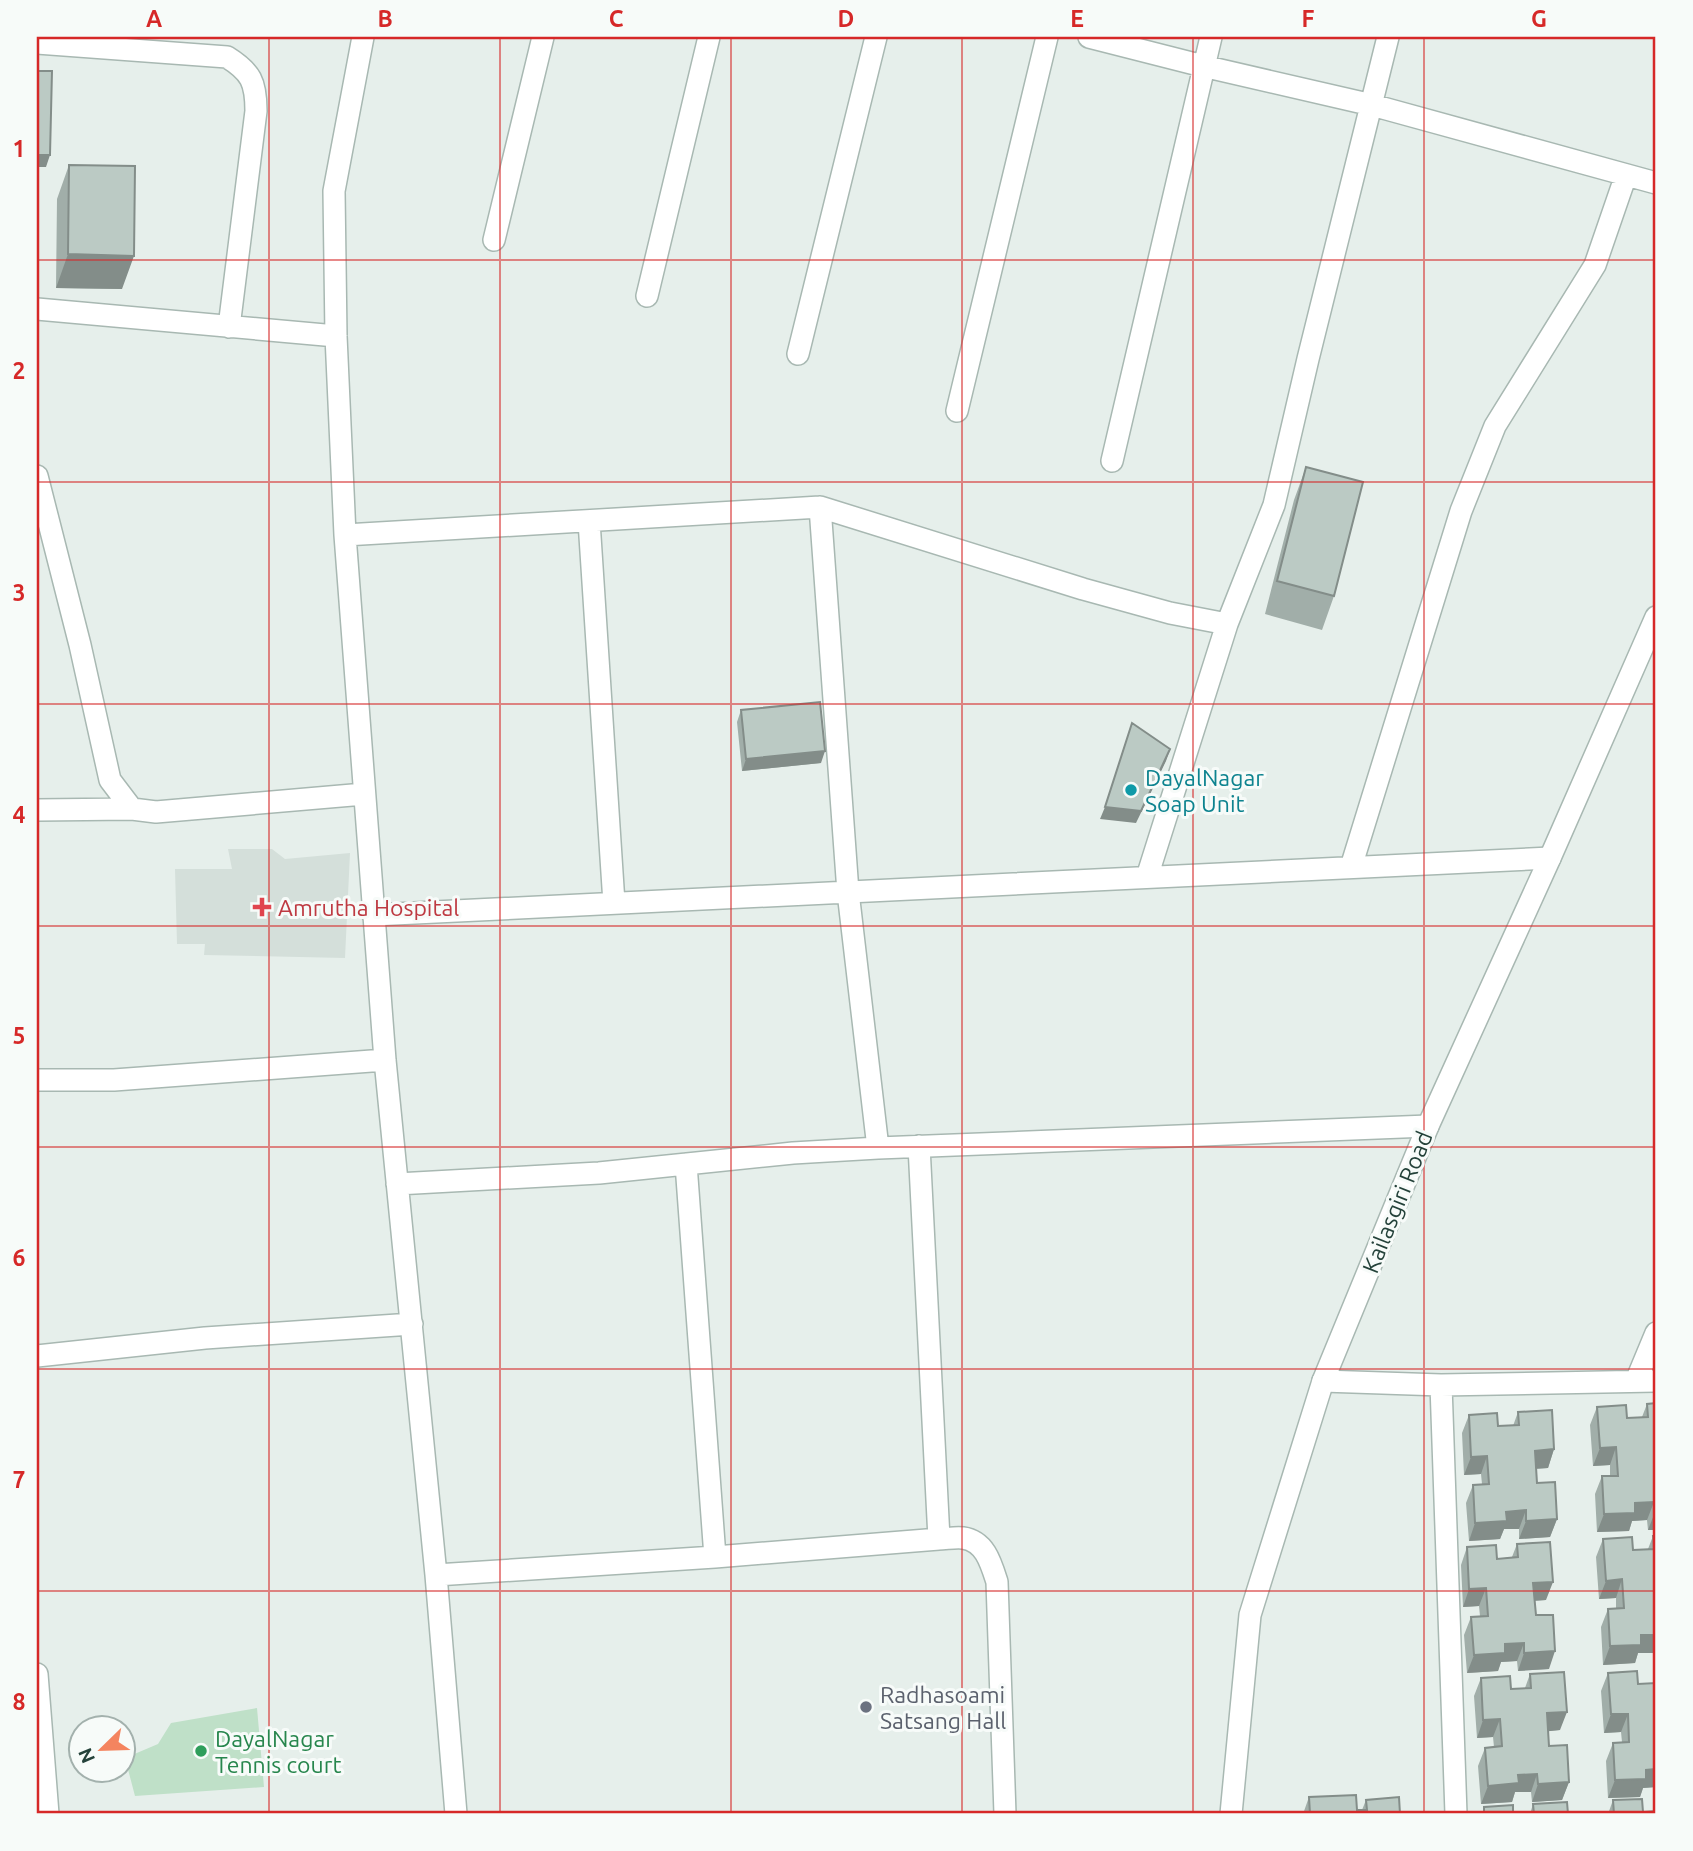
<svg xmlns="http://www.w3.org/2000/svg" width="1693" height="1851" font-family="Ubuntu,sans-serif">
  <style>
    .built { fill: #d4dfda }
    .green { fill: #bfe0c8 }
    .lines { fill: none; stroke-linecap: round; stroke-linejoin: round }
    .minor-casing { stroke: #a8b8b2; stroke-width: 24 }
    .tertiary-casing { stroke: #a8b8b2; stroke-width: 24 }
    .minor { stroke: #fff; stroke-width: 21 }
    .tertiary { stroke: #fff; stroke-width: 21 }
    .wall { fill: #a1aea9 }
    .shaded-wall { fill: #838d89 }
    .building { fill: #bbcac4; stroke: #838d89; stroke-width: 2 }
    .grid { fill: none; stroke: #d62828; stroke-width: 2; stroke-opacity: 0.55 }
    .culture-dot { fill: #0f9aa8; stroke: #f7fbf9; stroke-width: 2.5 }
    .health-dot { fill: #e0444e; stroke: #f7fbf9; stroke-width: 2.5 }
    .worship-dot { fill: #6b7280; stroke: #f7fbf9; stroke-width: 2.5 }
    .leisure-dot { fill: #2e9e5b; stroke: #f7fbf9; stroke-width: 2.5 }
    .labels { text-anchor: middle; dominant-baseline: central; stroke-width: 6; stroke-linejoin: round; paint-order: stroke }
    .culture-label { font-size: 23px; fill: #0d838f; stroke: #f7fbf9; text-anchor: start }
    .health-label { font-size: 23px; fill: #be3a42; stroke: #f7fbf9; text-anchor: start }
    .street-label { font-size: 23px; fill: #24423a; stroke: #f7fbf9 }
    .worship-label { font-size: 23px; fill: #5b616d; stroke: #f7fbf9; text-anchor: start }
    .leisure-label { font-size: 23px; fill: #27864d; stroke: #f7fbf9; text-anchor: start }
    .neatline { fill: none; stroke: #d62828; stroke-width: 2.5 }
    .grid-label { font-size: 23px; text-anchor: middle; font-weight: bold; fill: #d62828 }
  </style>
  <rect width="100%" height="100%" fill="#e6efeb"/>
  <path class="built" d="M228 849H272L285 859 350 853 345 958 204 955 205 944H177L175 869H232Z"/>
  <path class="green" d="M257 1708 264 1787 135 1796 125 1758 158 1744 171 1723Z"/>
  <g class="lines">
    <defs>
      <path id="minor" d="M363 37 334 191 336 336 345 535 385 1060 436 1575 456 1814
        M1089 37 1203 66 1372 105 1656 183
        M37 43 227 57C251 72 256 82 256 111L229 327
        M494 240 543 37
        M647 296 709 37
        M37 309 336 336
        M798 354 876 37
        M957 411 1047 37
        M1112 461 1211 37
        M37 476 80 645 110 780 132 809
        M820 507 848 892 878 1148
        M589 521 614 903
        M345 535 820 507 1083 589 1170 613 1227 624 1274 505 1308 359 1388 37
        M37 810 132 809 156 812 364 794
        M1351 867 1461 511 1495 426 1595 265 1626 175
        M1147 877 1227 624
        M373 915 1550 858
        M37 1080H114L385 1060
        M919 1146 939 1539
        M686 1164 715 1557
        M397 1184 599 1173 793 1153 878 1148 1428 1126
        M37 1356 205 1338 412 1324
        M1323 1381 1441 1385 1656 1381
        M1636 1381 1656 1333
        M1441 1385 1456 1814
        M436 1575 715 1557 939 1539C946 1539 955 1537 963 1538 985 1541 991 1563 997 1582L1005 1814
        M37 1674 48 1814"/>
      <path id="tertiary" d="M1231 1814 1250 1615 1323 1381 1428 1126 1550 858 1656 617"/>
    </defs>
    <use href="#minor" class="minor-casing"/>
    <use href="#tertiary" class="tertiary-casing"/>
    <use href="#minor" class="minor"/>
    <use href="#tertiary" class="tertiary"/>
  </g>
  <path class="wall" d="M69 165 122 289 56 288 57 199Z
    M1306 467 1334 596 1322 630 1265 614 1294 500Z
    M741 710 821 763 742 771 737 722Z
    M1647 1404 1656 1530H1648L1647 1520 1632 1521 1629 1531 1597 1532 1595 1494 1602 1476H1610V1465L1593 1466 1590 1425 1597 1407 1627 1418 1642 1417Z
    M1518 1412 1554 1449 1548 1468 1536 1469 1537 1483 1557 1519 1550 1537 1519 1539V1529H1504L1500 1539 1469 1541 1466 1503 1473 1485 1482 1484 1481 1474 1464 1475 1462 1433 1469 1415 1498 1426H1513Z
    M1653 1536H1656V1662L1654 1663 1653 1653H1638L1635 1663 1603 1665 1601 1627 1608 1609 1616 1608V1598L1599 1599 1596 1557 1603 1539 1633 1550 1648 1549Z
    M1517 1544 1546 1600 1535 1601 1536 1615 1549 1669 1518 1671 1517 1661 1501 1662 1498 1671 1467 1673 1464 1635 1471 1617 1480 1616 1479 1606 1463 1607 1461 1565 1467 1547 1497 1559 1512 1557Z
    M1608 1673 1638 1684 1653 1683 1656 1674V1787L1643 1788 1640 1797 1608 1798 1606 1761 1613 1743 1622 1742 1621 1732 1604 1733 1601 1691Z
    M1530 1674 1560 1730 1548 1731 1549 1746 1569 1782 1562 1800 1532 1802 1531 1792H1515L1512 1802 1481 1804 1478 1766 1485 1748 1494 1747 1493 1737 1477 1738 1474 1696 1481 1678 1511 1689 1525 1688Z
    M1309 1797 1357 1810H1362L1366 1800 1400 1814H1303Z
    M1613 1800 1643 1812 1656 1814H1608Z
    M1533 1804 1568 1814H1530Z"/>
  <path class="shaded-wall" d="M37 155H50L46 167H37Z
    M68 254 134 256 122 289 56 288Z
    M1170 749 1166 761 1136 823 1100 819 1105 807Z
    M825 751 821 763 742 771 746 759Z
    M1616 1447 1610 1465 1593 1466 1600 1448Z
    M1554 1449 1548 1468 1529 1469 1535 1451Z
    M1487 1456 1481 1474 1464 1475 1471 1457Z
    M1654 1502 1647 1520 1632 1521 1629 1531 1597 1532 1604 1514 1635 1503Z
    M1526 1510 1519 1529H1504L1500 1539 1469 1541 1475 1523 1506 1512Z
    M1655 1512H1656V1530H1648Z
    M1557 1519 1550 1537 1519 1539 1526 1521Z
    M1622 1579 1616 1598 1599 1599 1606 1581Z
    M1553 1582 1546 1600 1527 1601 1533 1583Z
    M1486 1588 1479 1606 1463 1607 1469 1589Z
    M1641 1635H1656V1644L1653 1653H1638L1635 1663 1603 1665 1610 1646Z
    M1524 1643 1517 1661 1501 1662 1498 1671 1467 1673 1474 1655 1505 1644Z
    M1555 1651 1549 1669 1518 1671 1524 1653Z
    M1567 1712 1560 1730 1541 1732 1547 1713Z
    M1611 1714H1628L1621 1732 1604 1733Z
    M1500 1719 1493 1737 1477 1738 1483 1720Z
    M1656 1769V1787L1643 1788 1640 1797 1608 1798 1615 1780 1646 1770Z
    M1537 1774 1531 1792H1515L1512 1802 1481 1804 1488 1786 1518 1775Z
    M1569 1782 1562 1800 1532 1802 1538 1784Z"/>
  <path class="building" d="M37 71H52L50 155H37Z
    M69 165 135 166 134 256 68 254Z
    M1306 467 1363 482 1334 596 1277 581Z
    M820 702 825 751 746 759 741 710Z
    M1132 723 1170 749 1141 811 1105 807Z
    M1656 1403V1512H1655L1654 1502 1635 1503V1513L1604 1514 1602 1476H1618L1616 1447 1600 1448 1597 1407 1626 1405 1627 1418 1648 1417 1647 1404Z
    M1552 1410 1554 1449 1535 1451 1537 1483 1555 1482 1557 1519 1526 1521V1510L1506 1512 1507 1521 1475 1523 1473 1485 1489 1484 1487 1456 1471 1457 1469 1415 1497 1413 1498 1426 1519 1425 1518 1412Z
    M1653 1536H1656V1635H1641V1645L1610 1646 1608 1609 1624 1608 1622 1579 1606 1581 1603 1539 1632 1537 1633 1550 1654 1549Z
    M1550 1542 1553 1582 1533 1583 1536 1615H1553L1555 1651 1524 1653V1643L1505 1644V1653L1474 1655 1471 1617 1488 1616 1486 1588 1469 1589 1467 1547 1496 1545 1497 1559 1518 1557 1517 1544Z
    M1637 1671 1638 1684 1656 1683V1769L1646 1770V1779L1615 1780 1613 1743 1629 1742 1628 1714H1611L1608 1673Z
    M1564 1672 1567 1712 1547 1713 1549 1746 1567 1745 1569 1782 1538 1784 1537 1774 1518 1775 1519 1783 1488 1786 1485 1748 1502 1746 1500 1719 1483 1720 1481 1678 1510 1676 1511 1689 1531 1688 1530 1674Z
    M1356 1795 1357 1810H1367L1366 1800 1399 1797 1400 1814H1310L1309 1797Z
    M1642 1799 1643 1812 1656 1811V1814H1614L1613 1800Z
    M1567 1802 1568 1814H1534L1533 1804Z
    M1513 1805V1814H1484V1807Z"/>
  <path class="grid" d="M269 37V1814M500 37V1814M731 37V1814M962 37V1814M1193 37V1814M1424 37V1814M37 260H1656M37 482H1656M37 704H1656M37 926H1656M37 1147H1656M37 1369H1656M37 1591H1656"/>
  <circle class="culture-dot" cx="1131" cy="790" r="7"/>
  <path class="health-dot" d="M258.5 896.5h7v7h7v7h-7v7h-7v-7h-7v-7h7z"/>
  <circle class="worship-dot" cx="866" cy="1707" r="7"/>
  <circle class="leisure-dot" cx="201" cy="1751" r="7"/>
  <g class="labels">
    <g class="culture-label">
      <text x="1145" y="777">DayalNagar<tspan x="1145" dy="26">Soap Unit</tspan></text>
    </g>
    <g class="health-label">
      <text x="278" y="907">Amrutha Hospital</text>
    </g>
    <g class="street-label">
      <text transform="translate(1397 1202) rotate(-68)">Kailasgiri Road</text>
    </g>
    <g class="worship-label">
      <text x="880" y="1694">Radhasoami<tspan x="880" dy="26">Satsang Hall</tspan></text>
    </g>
    <g class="leisure-label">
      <text x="215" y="1738">DayalNagar<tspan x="215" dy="26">Tennis court</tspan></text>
    </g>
  </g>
  <rect width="1693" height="1851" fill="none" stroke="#f7fbf9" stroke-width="77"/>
  <g transform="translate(102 1749) rotate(247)"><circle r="33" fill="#f7fbf9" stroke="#a3b1ad" stroke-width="2"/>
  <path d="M0-5L12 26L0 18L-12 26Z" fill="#f4845f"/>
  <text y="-10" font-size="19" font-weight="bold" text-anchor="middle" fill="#24423a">N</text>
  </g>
  <rect x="38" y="38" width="1616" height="1774" class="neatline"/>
  <g class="grid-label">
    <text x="154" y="27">A</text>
    <text x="385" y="27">B</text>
    <text x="616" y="27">C</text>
    <text x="846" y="27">D</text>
    <text x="1077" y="27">E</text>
    <text x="1308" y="27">F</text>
    <text x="1539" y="27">G</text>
    <text x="19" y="157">1</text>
    <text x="19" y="379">2</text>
    <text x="19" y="601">3</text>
    <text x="19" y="823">4</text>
    <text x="19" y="1044">5</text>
    <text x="19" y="1266">6</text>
    <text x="19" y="1488">7</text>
    <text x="19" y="1710">8</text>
  </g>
</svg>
